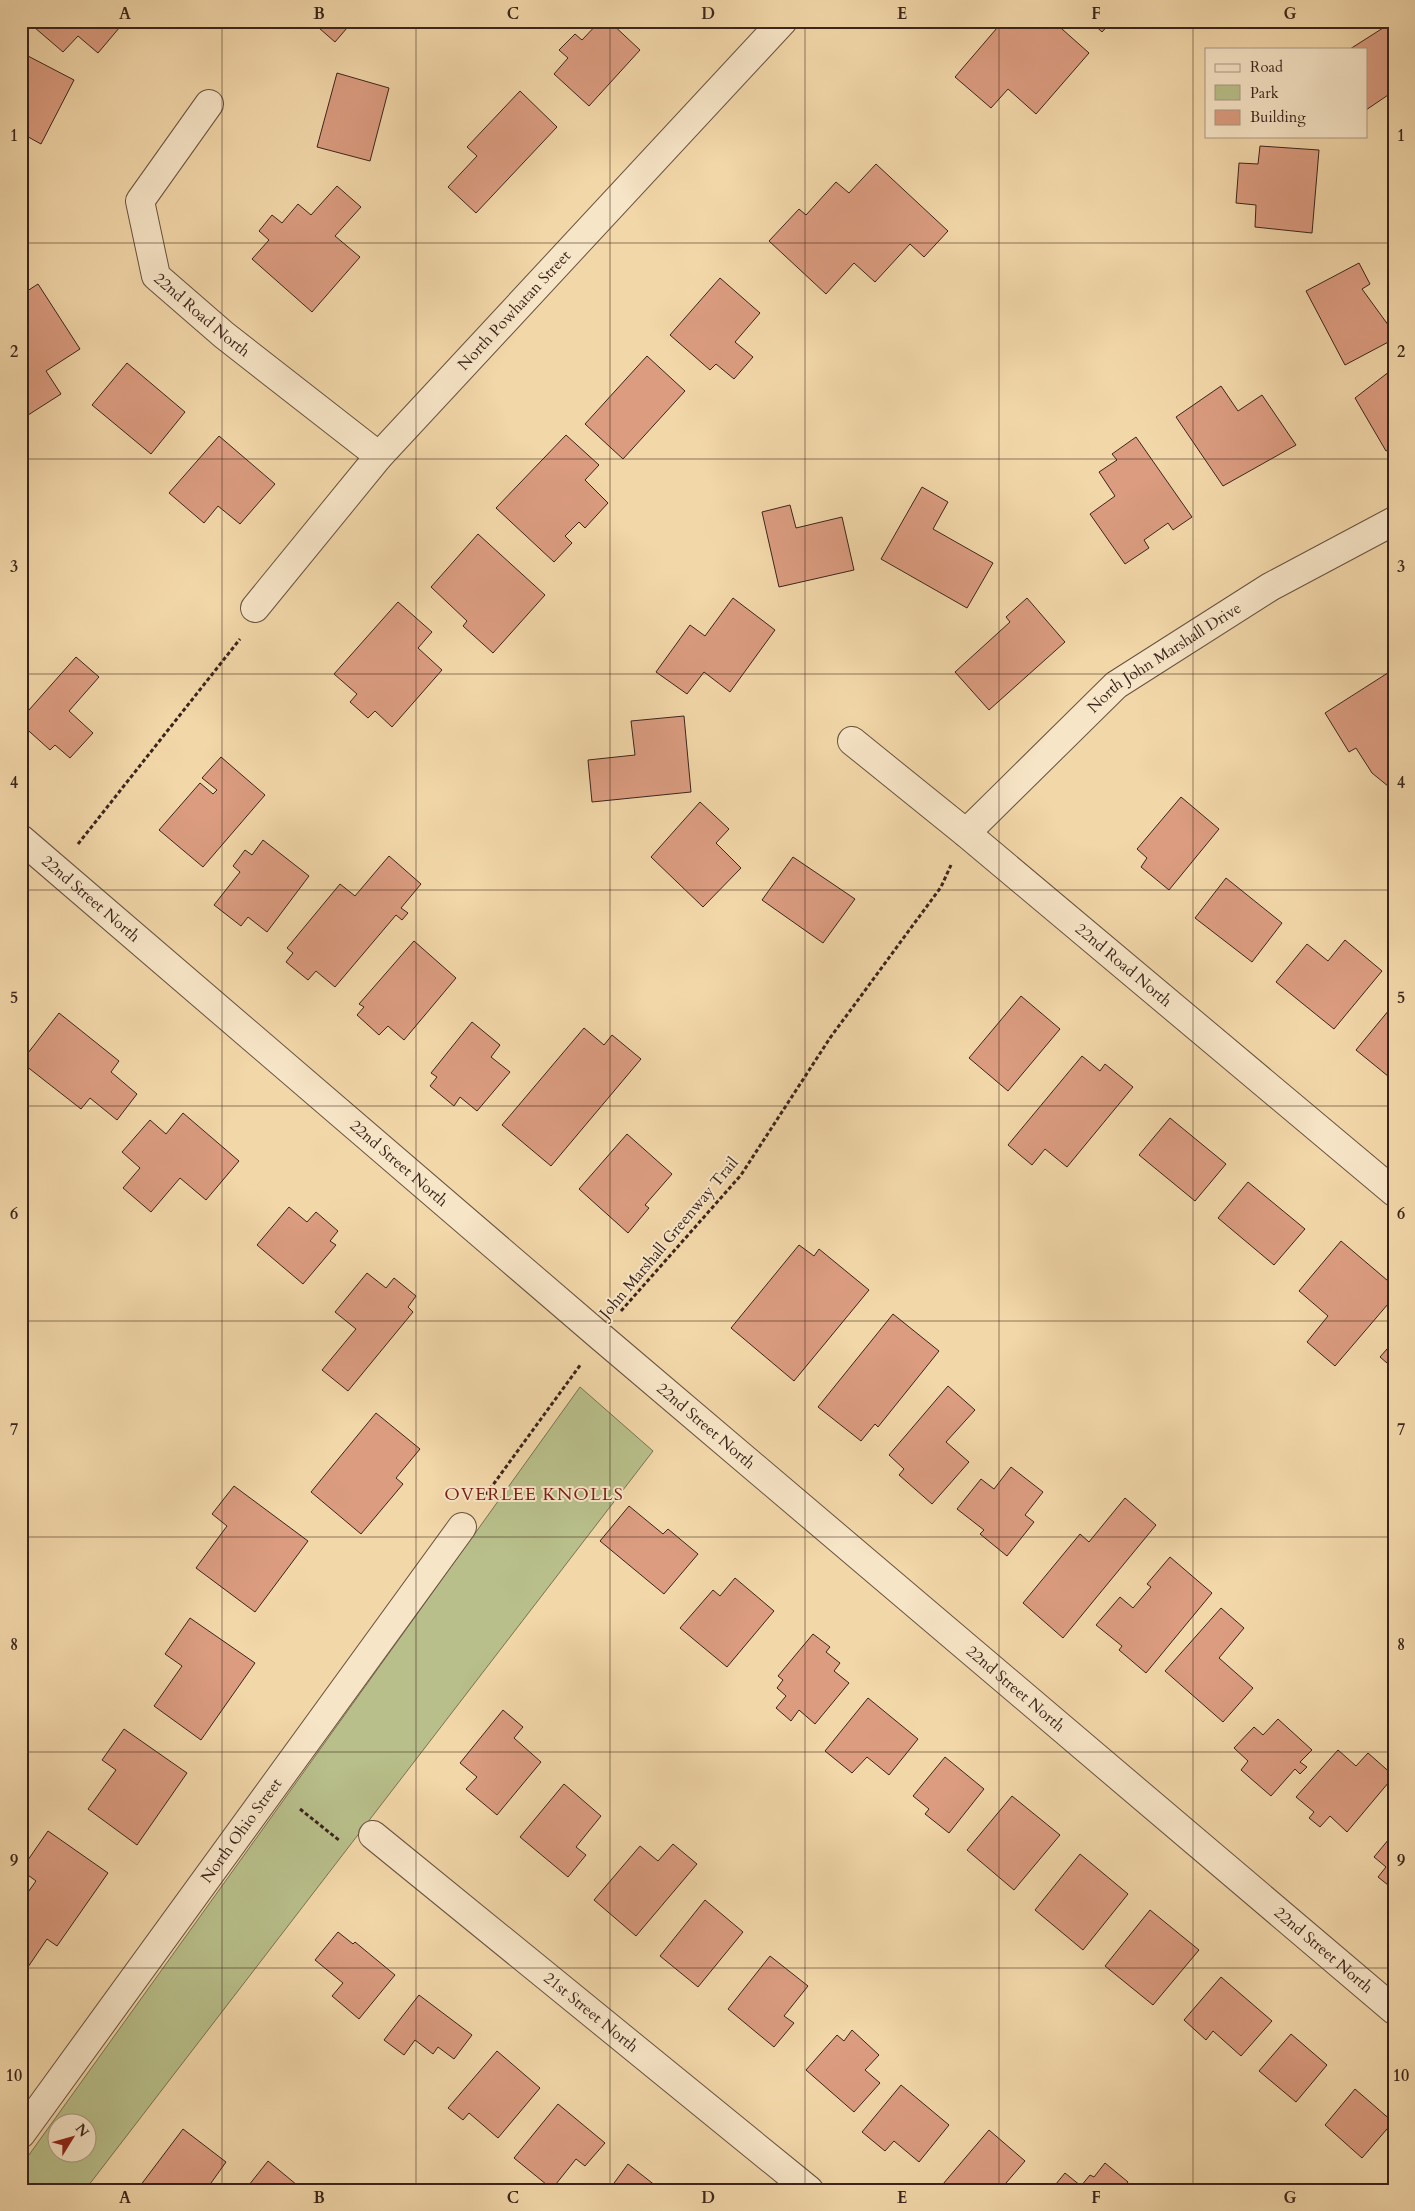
<svg xmlns="http://www.w3.org/2000/svg" width="1415" height="2211" font-family="Cardo,serif">
  <style>
    .green { fill: #b8bf8a; stroke: #7a7253; fill-rule: evenodd }
    .building { fill: #db9c80; stroke: #3b251c }
    .lines { fill: none; stroke-linecap: round; stroke-linejoin: round }
    .minor-casing { stroke: #69523f; stroke-width: 30 }
    .path { stroke: #3b251c; stroke-width: 3; stroke-dasharray: 4 2.5; stroke-linecap: butt }
    .minor { stroke: #f7e5c7; stroke-width: 28 }
    .grid { fill: none; stroke: #3b251c; stroke-width: 1; stroke-opacity: 0.55 }
    .labels { text-anchor: middle; dominant-baseline: central; stroke-width: 4; stroke-linejoin: round; paint-order: stroke }
    .street-label { font-size: 16px; fill: #3b251c; stroke: #f7e5c7 }
    .neighbourhood-label { font-size: 18px; letter-spacing: 1px; fill: #7a1f14; stroke: #f7e5c7 }
    .neatline { fill: none; stroke: #3b251c; stroke-width: 2 }
    .grid-label { font-size: 16px; text-anchor: middle; font-weight: bold; fill: #3b251c }
  </style>
  <rect width="100%" height="100%" fill="#f2d7a9"/>
  <filter id="stains"><feTurbulence type="fractalNoise" baseFrequency=".004" numOctaves="4"/><feColorMatrix values="0 0 0 0 .2 0 0 0 0 .09 0 0 0 0 .02 0 0 0 .5 -.17"/></filter>
  <radialGradient id="worn" r=".72"><stop offset=".6" stop-color="#630" stop-opacity="0"/><stop offset="1" stop-color="#630" stop-opacity=".3"/></radialGradient>
  <path class="green" d="M580 1387 653 1451 85 2190H21V2166ZM58 2124H88V2154H58Z"/>
  <path class="building" d="M27 21H125L98 53 78 36 63 52Z
    M311 21H353L335 42Z
    M600 21H609L640 50 589 106 554 74 568 58 559 50 575 34 582 40Z
    M1003 21H1053L1089 53 1036 114 1008 89 991 108 955 77Z
    M1090 21H1112L1102 32Z
    M1394 21V91L1366 110V49H1350Z
    M28 56 74 80 41 144 21 133V69Z
    M337 73 389 88 370 161 317 147Z
    M520 91 557 127 476 213 448 187 477 156 467 147Z
    M1260 146 1319 150 1312 233 1255 227 1256 205 1236 203 1239 163 1258 164Z
    M876 164 948 231 924 257 910 244 875 282 854 263 826 294 769 241 799 209 806 215 836 182 849 193Z
    M21 179H23V256H21Z
    M337 186 361 207 335 236 360 257 312 312 252 259 269 240 259 231 272 215 282 223 298 204 311 215Z
    M1359 263 1370 284 1362 289 1394 333V339L1345 365 1306 291Z
    M720 278 760 313 735 342 753 357 734 379 716 364 710 370 670 335Z
    M38 284 80 349 46 371 61 394 25 417 21 411V384L27 380 21 372V295Z
    M647 356 685 391 623 459 585 424Z
    M127 363 185 412 151 454 92 405Z
    M1394 368V447L1386 451 1355 398Z
    M1221 386 1238 411 1262 395 1296 445 1223 486 1176 417Z
    M566 435 599 465 585 480 608 503 585 528 579 522 565 536 572 543 554 562 496 508Z
    M219 436 275 484 240 524 218 506 204 523 169 493Z
    M1136 437 1192 517 1173 530 1168 523 1144 540 1149 548 1125 564 1090 514 1115 496 1099 472 1117 460 1112 454Z
    M922 487 948 502 933 529 993 563 967 608 881 559Z
    M790 505 796 528 842 517 854 570 779 587 762 512Z
    M478 534 545 595 493 653 463 626 467 621 431 587Z
    M733 598 775 630 730 692 704 672 687 694 656 672 690 625 705 636Z
    M1027 598 1065 642 989 710 955 672 1010 622 1006 617Z
    M398 602 432 632 418 648 442 670 392 727 375 711 368 718 350 702 357 694 334 674Z
    M76 657 99 677 69 711 93 733 70 758 55 745 50 750 21 724V719Z
    M1394 669V791L1372 773 1356 748 1349 752 1325 713Z
    M684 716 691 792 592 802 588 760 635 755 631 721Z
    M221 757 265 795 203 867 159 830 200 783 213 794 217 790 202 778Z
    M1181 797 1219 829 1169 890 1141 867 1147 858 1137 849Z
    M700 802 729 829 716 843 741 868 703 907 651 857Z
    M263 840 309 876 267 932 248 917 241 926 214 905 240 872 233 866 245 850 252 855Z
    M389 856 421 884 401 908 408 913 402 920 396 915 335 987 316 971 308 980 286 962 293 953 287 948 340 884 355 896Z
    M793 857 855 899 823 943 762 900Z
    M1226 878 1282 923 1252 962 1195 918Z
    M1345 940 1382 971 1334 1029 1276 982 1307 944 1328 961Z
    M414 941 456 978 404 1040 388 1026 379 1035 357 1015 364 1007 359 1004Z
    M1021 996 1060 1029 1008 1091 969 1058Z
    M1394 1004V1081L1356 1050Z
    M59 1013 119 1061 111 1072 137 1094 117 1120 90 1098 81 1109 21 1062Z
    M472 1022 500 1045 491 1057 510 1072 477 1111 460 1097 454 1106 430 1086 437 1077 431 1073Z
    M584 1028 604 1045 612 1035 641 1059 551 1166 502 1125Z
    M1082 1056 1100 1071 1105 1064 1133 1087 1067 1167 1045 1149 1032 1165 1008 1145Z
    M183 1113 239 1161 206 1200 180 1178 151 1212 123 1188 140 1168 122 1152 150 1120 166 1134Z
    M1170 1118 1226 1164 1195 1201 1139 1155Z
    M627 1134 672 1174 645 1205 649 1208 628 1233 579 1189Z
    M1248 1182 1305 1229 1274 1265 1218 1218Z
    M289 1207 307 1222 316 1212 338 1231 330 1241 336 1245 303 1284 257 1245Z
    M1341 1241 1394 1286V1297L1335 1366 1307 1342 1328 1316 1299 1291Z
    M799 1245 814 1256 819 1249 869 1290 794 1381 731 1328Z
    M367 1273 386 1288 394 1278 416 1296 408 1307 413 1312 348 1391 322 1370 356 1329 335 1312Z
    M893 1314 939 1351 878 1427 875 1424 861 1441 818 1407Z
    M1394 1341V1369L1380 1357Z
    M948 1386 975 1410 946 1442 969 1462 932 1504 899 1475 904 1469 889 1455Z
    M376 1413 420 1449 396 1478 403 1484 361 1534 311 1492Z
    M1011 1467 1043 1492 1025 1515 1034 1522 1007 1556 980 1534 984 1530 957 1509 981 1479 994 1489Z
    M234 1486 308 1541 255 1612 196 1568 227 1526 212 1514Z
    M1125 1498 1156 1525 1063 1638 1023 1603 1080 1534 1089 1542Z
    M629 1506 663 1534 668 1529 698 1554 664 1594 600 1541Z
    M1170 1557 1212 1593 1146 1673 1119 1650 1122 1646 1096 1625 1120 1597 1133 1608 1151 1587 1147 1584Z
    M735 1578 774 1611 727 1667 680 1628 713 1590 720 1596Z
    M1221 1608 1244 1628 1219 1658 1253 1688 1223 1722 1165 1671Z
    M190 1618 255 1663 201 1740 154 1706 182 1666 165 1654Z
    M813 1634 830 1647 826 1652 840 1663 834 1671 849 1683 815 1724 799 1710 791 1721 776 1708 786 1696 777 1688 783 1680 778 1676Z
    M868 1698 918 1739 889 1775 867 1757 852 1773 825 1751Z
    M503 1710 523 1727 514 1738 541 1762 497 1815 466 1789 477 1777 460 1763Z
    M1278 1719 1312 1750 1300 1762 1307 1767 1300 1774 1295 1769 1271 1796 1241 1770 1248 1761 1234 1748 1254 1727 1263 1735Z
    M124 1729 187 1773 137 1845 88 1809 116 1770 102 1760Z
    M1338 1750 1356 1766 1368 1753 1394 1776 1347 1832 1330 1816 1320 1827 1309 1818 1314 1812 1296 1797Z
    M945 1757 984 1789 949 1833 925 1814 929 1809 913 1796Z
    M564 1784 601 1816 576 1847 586 1855 568 1877 520 1837Z
    M1012 1796 1060 1835 1014 1890 967 1850Z
    M48 1831 108 1873 57 1946 47 1939 28 1967 21 1963V1902L36 1881 21 1870Z
    M1394 1833V1888L1393 1889 1378 1877 1386 1867 1374 1857Z
    M673 1844 697 1864 636 1936 594 1900 640 1846 658 1861Z
    M1080 1854 1128 1894 1083 1950 1035 1910Z
    M705 1900 743 1932 698 1987 660 1956Z
    M1150 1910 1199 1950 1153 2005 1105 1966Z
    M338 1932 353 1944 355 1942 395 1975 359 2019 332 1996 343 1983 315 1960Z
    M770 1956 808 1986 784 2016 794 2023 774 2047 728 2009Z
    M1221 1977 1272 2021 1241 2056 1213 2031 1206 2040 1184 2020Z
    M419 1995 472 2035 454 2059 438 2047 433 2054 415 2040 404 2055 384 2040Z
    M852 2030 879 2055 865 2070 880 2083 854 2112 806 2070 837 2035 844 2041Z
    M1291 2034 1327 2065 1296 2102 1259 2071Z
    M497 2051 540 2088 498 2138 469 2113 463 2120 448 2108Z
    M901 2085 949 2125 919 2162 894 2141 885 2151 862 2132Z
    M1355 2089 1393 2122 1362 2158 1325 2125Z
    M558 2104 605 2143 585 2166 576 2159 552 2189 514 2158Z
    M183 2129 226 2162 211 2183 220 2190H137Z
    M989 2130 1025 2161 1000 2190H949L943 2184Z
    M268 2161 303 2190H245Z
    M1105 2163 1128 2182 1122 2190H1051L1065 2173 1081 2186 1090 2175 1094 2177Z
    M628 2164 661 2190H609Z"/>
  <g class="lines">
    <defs>
      <g id="minor">
        <path id="s1" d="M209 104 140 201 156 276 224 335 379 456"/>
        <path id="s2" d="M255 608 379 456 783 21"/>
        <path id="s3" d="M852 741 966 833 1394 1192"/>
        <path id="s4" d="M966 833 1116 685 1270 587 1394 521"/>
        <path id="s5" d="M21 839 601 1337 1394 2010"/>
        <path id="s6" d="M373 1835 809 2190"/>
        <path id="s7" d="M21 2134 462 1527"/>
      </g>
    </defs>
    <use href="#minor" class="minor-casing"/>
    <path class="path" d="M78 844 240 639
      M621 1311 741 1175 830 1038 941 887 951 865
      M482 1500 581 1364
      M300 1809 340 1841
      M21 2172H22"/>
    <use href="#minor" class="minor"/>
  </g>
  <path class="grid" d="M222 21V2190M416 21V2190M610 21V2190M805 21V2190M999 21V2190M1193 21V2190M21 243H1394M21 459H1394M21 674H1394M21 890H1394M21 1106H1394M21 1321H1394M21 1537H1394M21 1752H1394M21 1968H1394"/>
  <g class="labels">
    <g class="street-label">
      <text stroke="none"><textPath href="#s2" startOffset="395">North Powhatan Street</textPath></text>
      <text stroke="none"><textPath href="#s1" startOffset="256">22nd Road North</textPath></text>
      <text stroke="none"><textPath href="#s4" startOffset="266">North John Marshall Drive</textPath></text>
      <text stroke="none"><textPath href="#s5" startOffset="92">22nd Street North</textPath></text>
      <text stroke="none"><textPath href="#s3" startOffset="352">22nd Road North</textPath></text>
      <text stroke="none"><textPath href="#s5" startOffset="498">22nd Street North</textPath></text>
      <text transform="translate(669 1238) rotate(-50)">John Marshall Greenway Trail</text>
      <text stroke="none"><textPath href="#s5" startOffset="902">22nd Street North</textPath></text>
      <text stroke="none"><textPath href="#s5" startOffset="1308">22nd Street North</textPath></text>
      <text stroke="none"><textPath href="#s7" startOffset="375">North Ohio Street</textPath></text>
      <text stroke="none"><textPath href="#s5" startOffset="1712">22nd Street North</textPath></text>
      <text stroke="none"><textPath href="#s6" startOffset="281">21st Street North</textPath></text>
    </g>
    <g class="neighbourhood-label">
      <text x="534" y="1494">OVERLEE KNOLLS</text>
    </g>
  </g>
  <rect width="1415" height="2211" fill="none" stroke="#f2d7a9" stroke-width="55"/>
  <rect x="1205" y="48" width="162" height="90" fill="#f7e5c7" stroke="#ac9883"/>
  <rect x="1215" y="64" width="25" height="8" fill="#f7e5c7" stroke="#ac9883"/>
  <text x="1250" y="72" font-size="15" fill="#3b251c">Road</text>
  <rect x="1215" y="85" width="25" height="15" fill="#b8bf8a" stroke="#ac9883"/>
  <text x="1250" y="98" font-size="15" fill="#3b251c">Park</text>
  <rect x="1215" y="110" width="25" height="15" fill="#db9c80" stroke="#ac9883"/>
  <text x="1250" y="122" font-size="15" fill="#3b251c">Building</text>
  <g transform="translate(72 2138) rotate(53)"><circle r="24" fill="#f7e5c7" stroke="#ac9883"/>
  <path d="M0-4L9 19L0 12L-9 19Z" fill="#8f2418"/>
  <text y="-8" font-size="14" font-weight="bold" text-anchor="middle" fill="#3b251c">N</text>
  </g>
  <rect x="28" y="28" width="1360" height="2156" class="neatline"/>
  <g class="grid-label">
    <text x="125" y="19">A</text>
    <text x="319" y="19">B</text>
    <text x="513" y="19">C</text>
    <text x="708" y="19">D</text>
    <text x="902" y="19">E</text>
    <text x="1096" y="19">F</text>
    <text x="1290" y="19">G</text>
    <text x="14" y="141">1</text>
    <text x="1401" y="141">1</text>
    <text x="14" y="357">2</text>
    <text x="1401" y="357">2</text>
    <text x="14" y="572">3</text>
    <text x="1401" y="572">3</text>
    <text x="14" y="788">4</text>
    <text x="1401" y="788">4</text>
    <text x="14" y="1003">5</text>
    <text x="1401" y="1003">5</text>
    <text x="14" y="1219">6</text>
    <text x="1401" y="1219">6</text>
    <text x="14" y="1435">7</text>
    <text x="1401" y="1435">7</text>
    <text x="14" y="1650">8</text>
    <text x="1401" y="1650">8</text>
    <text x="14" y="1866">9</text>
    <text x="1401" y="1866">9</text>
    <text x="14" y="2081">10</text>
    <text x="1401" y="2081">10</text>
    <text x="125" y="2203">A</text>
    <text x="319" y="2203">B</text>
    <text x="513" y="2203">C</text>
    <text x="708" y="2203">D</text>
    <text x="902" y="2203">E</text>
    <text x="1096" y="2203">F</text>
    <text x="1290" y="2203">G</text>
  </g>
  <rect width="100%" height="100%" filter="url(#stains)"/>
  <rect width="100%" height="100%" fill="url(#worn)"/>
</svg>
